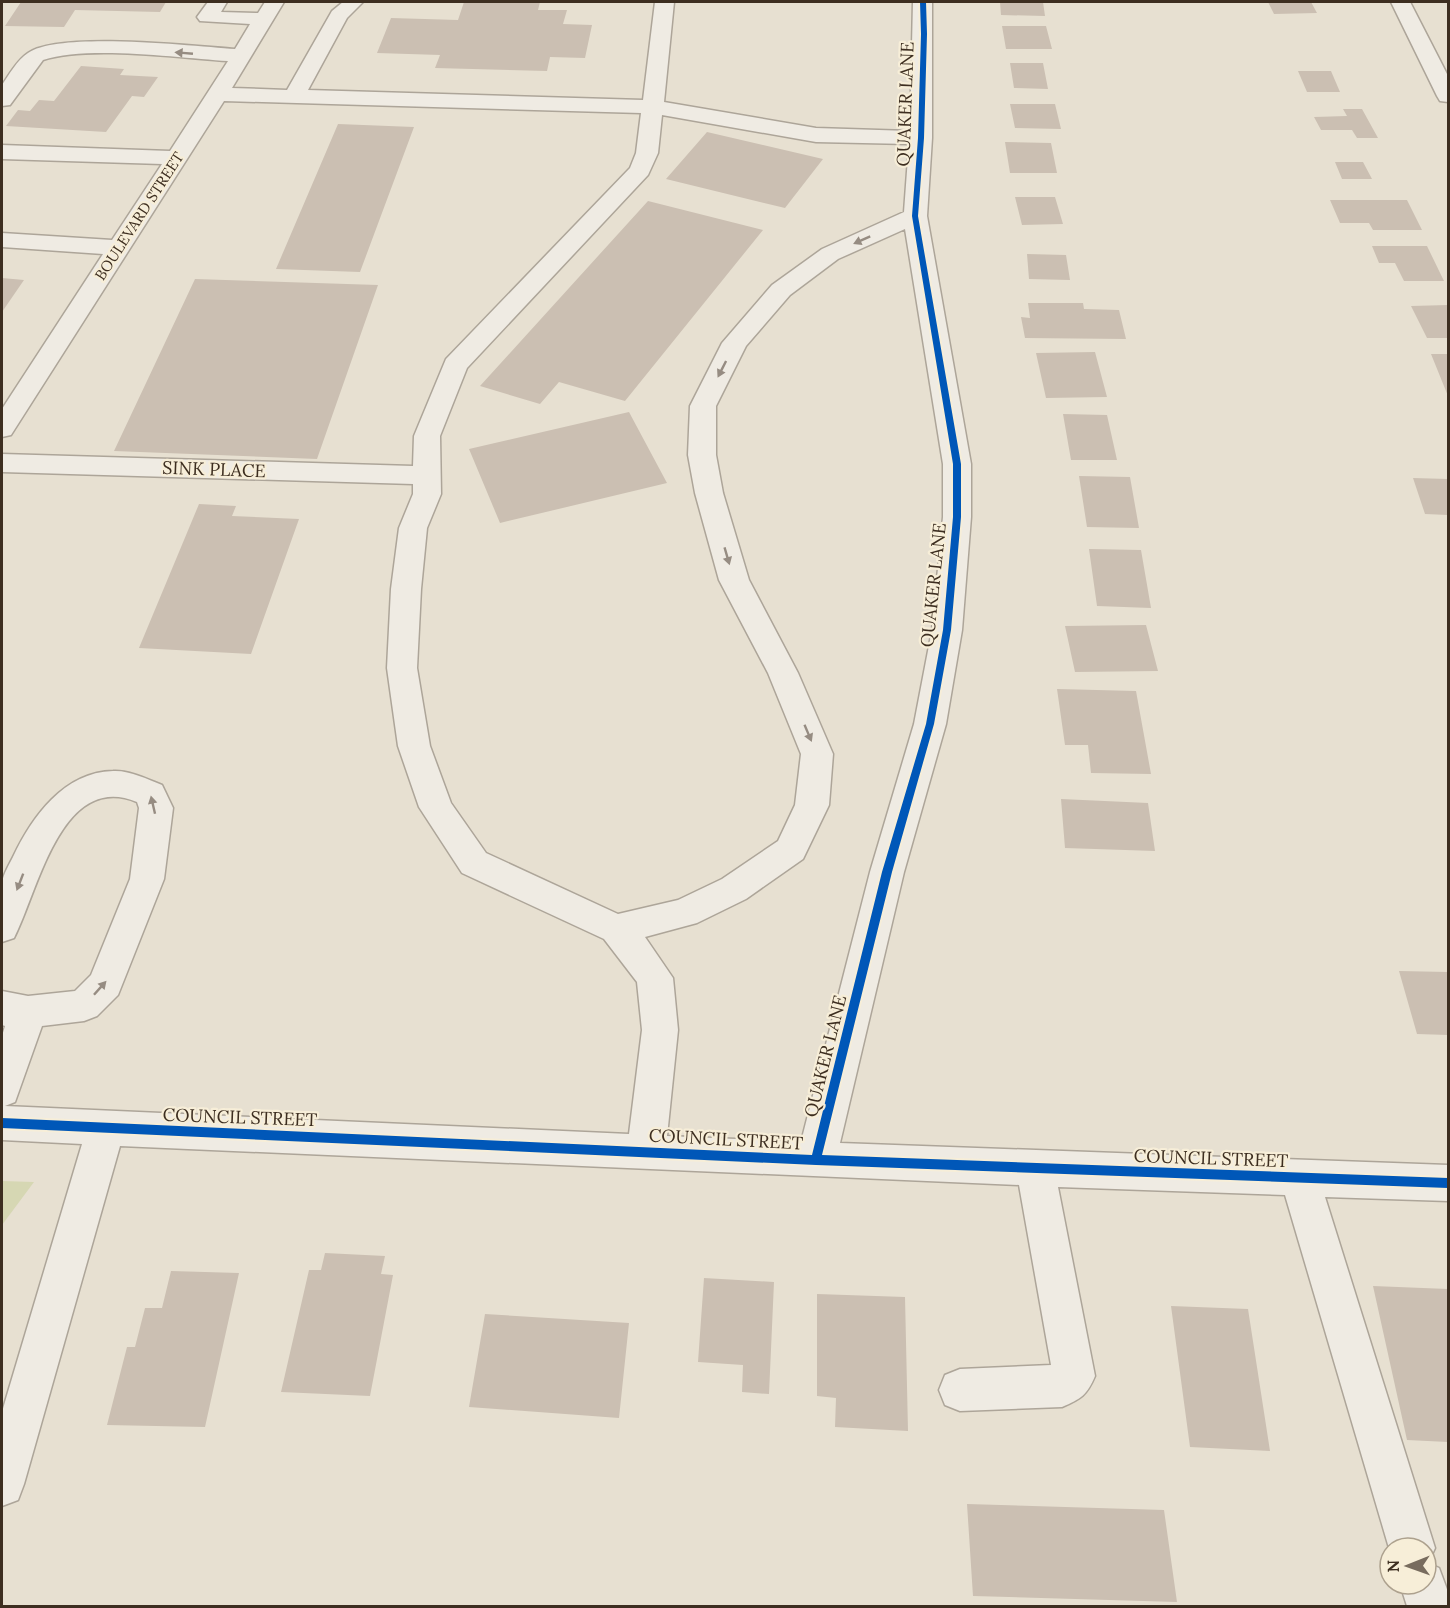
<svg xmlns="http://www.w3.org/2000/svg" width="1450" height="1608" font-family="Lora,serif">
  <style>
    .green { fill: #d6d7b3 }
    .building { fill: #cbbfb2 }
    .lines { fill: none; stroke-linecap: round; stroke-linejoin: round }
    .minor-casing { stroke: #ada599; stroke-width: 3 }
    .minor { fill: #efebe3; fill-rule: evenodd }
    .cycleway-casing { stroke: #f7eed8; stroke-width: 4 }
    .cycleway { fill: #0057b8; fill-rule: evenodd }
    .oneway { fill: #968c82 }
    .labels { text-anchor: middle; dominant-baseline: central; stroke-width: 4.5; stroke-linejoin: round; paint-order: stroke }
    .far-street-label { font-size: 15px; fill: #3d2e20; stroke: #f7eed8 }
    .street-label { font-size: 18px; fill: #3d2e20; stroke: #f7eed8 }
  </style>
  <rect width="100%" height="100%" fill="#e7e0d1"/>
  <path class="green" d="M2 1181 34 1182 2 1225Z"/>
  <path class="building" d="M21 2H166L160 12 75 10 64 27 5 26Z
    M464 2H540L538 10H567L563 24 592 25 585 58 550 57 547 71 435 68 440 55 377 53 391 18 458 20Z
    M1000 2H1043L1045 16 1001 15Z
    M1268 2H1311L1317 13 1274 14Z
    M1002 26H1046L1052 49H1006Z
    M1010 63H1043L1048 89 1014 88Z
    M81 66 124 69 120 75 158 77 144 97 132 96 106 132 6 126 18 110 30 111 39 100 54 101Z
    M1298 71H1331L1340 92H1307Z
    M1010 104H1055L1061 129 1015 128Z
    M1343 109H1362L1378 138H1357L1352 130H1321L1314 117 1347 116Z
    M338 124 414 127 360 272 276 269Z
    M707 132 823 159 785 208 666 179Z
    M1005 142 1051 143 1057 173H1010Z
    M1335 162H1363L1372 179H1342Z
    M1015 197H1055L1063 224 1022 225Z
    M1330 200H1407L1422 230H1373L1369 223H1340Z
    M648 201 763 230 625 401 559 382 540 404 480 386Z
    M1372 246H1427L1444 281H1404L1395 263H1379Z
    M1027 254 1066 255 1070 280 1029 279Z
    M2 278 24 280 2 312Z
    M195 279 378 285 317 459 114 451Z
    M1028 303H1083L1084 309 1119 310 1126 339 1025 338 1021 317 1030 318Z
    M1448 305V338H1427L1411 306Z
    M1095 352 1107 397 1046 398 1036 353Z
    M1431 354H1448V396Z
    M629 412 667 483 500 523 469 449Z
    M1063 414 1107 415 1117 460H1071Z
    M1079 476 1130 477 1139 528 1087 527Z
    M1413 478 1448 479V515L1425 514Z
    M199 504 236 506 232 516 299 519 251 654 139 648Z
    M1089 549 1141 550 1151 608 1097 606Z
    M1146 625 1158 671 1075 672 1065 626Z
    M1057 689 1136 691 1151 774 1091 773 1088 745H1065Z
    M1061 799 1148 803 1155 851 1065 848Z
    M1399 971 1448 972V1035L1417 1034Z
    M325 1253 385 1256 381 1274 393 1275 370 1396 281 1392 309 1270H321Z
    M171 1271 239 1273 205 1427 107 1425 127 1347H135L145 1308H162Z
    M704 1278 774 1282 769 1394 742 1392 743 1365 698 1362Z
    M1373 1286 1448 1289V1442L1407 1440Z
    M817 1294 905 1297 908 1431 835 1427 836 1398 817 1396Z
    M1171 1306 1248 1309 1270 1451 1190 1447Z
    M485 1314 629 1323 619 1418 469 1407Z
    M967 1504 1164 1510 1177 1602 973 1596Z"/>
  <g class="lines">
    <defs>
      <path id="minor" d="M208 2H227L221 12 258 13 265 2H284L232 88 287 90 332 11 343 2H363L347 18 308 90 643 100 655 2H674L664 102 816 128 910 131 913 2H932V138L927 216 971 464V517L962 630 946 724 904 872 840 1143 1448 1165V1201L1325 1197 1435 1548 1428 1563 1439 1568 1448 1592V1606H1407L1400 1584H1426V1548H1389L1285 1195 1058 1187 1095 1376C1087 1395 1081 1399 1062 1407L960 1411 945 1405 939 1390 945 1375 960 1369 1051 1365 1019 1185 120 1146 24 1484 18 1500 2 1506V1412L82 1144 2 1140V1036L5 1026 2 1025V991L28 996 75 991 91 975 130 879 139 808 137 802C61 770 38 892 14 938L2 942C2 924 0 900 2 882 4 873 9 865 13 857 32 817 64 772 113 771 129 770 147 779 162 785L173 808 164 879 118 995 97 1016 84 1021 42 1026 15 1102 5 1106 629 1134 642 1030 637 982 604 939 462 873 419 807 398 746 387 668 391 589 399 528 413 494V484L2 472V454L413 466 414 436 446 359 630 168 636 153 641 113 224 101 11 435 2 437V409L103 254 2 247V233L112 240 162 164 2 159V145L170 151 228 61C179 58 88 45 43 60L10 105 2 106V85C9 75 17 60 28 53 59 31 193 46 235 49L250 24 200 21 197 17ZM662 115 816 142 909 144 904 212 822 249 772 285 722 343 690 406 688 455 695 493 719 580 768 673 801 754 795 805 778 841 722 879 678 900 618 914 486 853 451 803 430 746 417 668 421 589 427 528 441 494 440 436 467 368 648 175 658 153ZM905 229 943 464V517L932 630 914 724 870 872 801 1142 667 1136 678 1030 673 978 645 937 697 923 746 899 803 859 829 805 833 754 798 673 749 580 723 493 716 455V406L746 346 790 295 838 259Z
        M1391 2H1410L1448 76V102L1440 101 1437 96Z"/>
    </defs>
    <use href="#minor" class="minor-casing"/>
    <use href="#minor" class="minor"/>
    <defs>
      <path id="cycleway" d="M920 2H926L927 34 924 138 918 216 961 464V517L951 630 934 724 892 872 822 1155 1448 1178V1188L816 1165 2 1128V1118L812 1155 882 872 926 724 943 630 953 517V464L912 216 918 138 921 34Z"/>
    </defs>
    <use href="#cycleway" class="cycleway-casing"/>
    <use href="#cycleway" class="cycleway"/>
  </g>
  <defs><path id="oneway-solid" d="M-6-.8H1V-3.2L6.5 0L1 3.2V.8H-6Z" transform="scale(1.5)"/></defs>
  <g class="oneway">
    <use href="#oneway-solid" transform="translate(184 53) rotate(-175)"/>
    <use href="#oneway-solid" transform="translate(862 240) rotate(156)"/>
    <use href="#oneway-solid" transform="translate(722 369) rotate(117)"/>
    <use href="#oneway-solid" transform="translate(727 556) rotate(74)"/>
    <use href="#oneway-solid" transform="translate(808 733) rotate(67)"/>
    <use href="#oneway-solid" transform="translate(153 805) rotate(-103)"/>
    <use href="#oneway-solid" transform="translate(20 882) rotate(111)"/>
    <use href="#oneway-solid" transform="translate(100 988) rotate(-48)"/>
  </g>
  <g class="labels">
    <g class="far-street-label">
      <text transform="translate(139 216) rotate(-57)">BOULEVARD STREET</text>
    </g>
    <g class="street-label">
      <text transform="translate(905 104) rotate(-88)">QUAKER LANE</text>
      <text transform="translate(214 469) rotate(2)">SINK PLACE</text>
      <text transform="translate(933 585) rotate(-84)">QUAKER LANE</text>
      <text transform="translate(825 1056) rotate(-76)">QUAKER LANE</text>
      <text transform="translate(240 1117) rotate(2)">COUNCIL STREET</text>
      <text transform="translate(726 1139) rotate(3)">COUNCIL STREET</text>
      <text transform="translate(1211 1158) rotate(2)">COUNCIL STREET</text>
    </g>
  </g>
  <rect width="1450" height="1608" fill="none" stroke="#3d2e20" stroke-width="6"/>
  <g transform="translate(1408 1566) rotate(269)"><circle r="28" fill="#f7eed8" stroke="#ada18e" stroke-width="1.5"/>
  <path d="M0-4.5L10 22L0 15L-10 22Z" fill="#786c5e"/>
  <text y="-9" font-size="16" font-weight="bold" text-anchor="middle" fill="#3d2e20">N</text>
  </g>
</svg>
